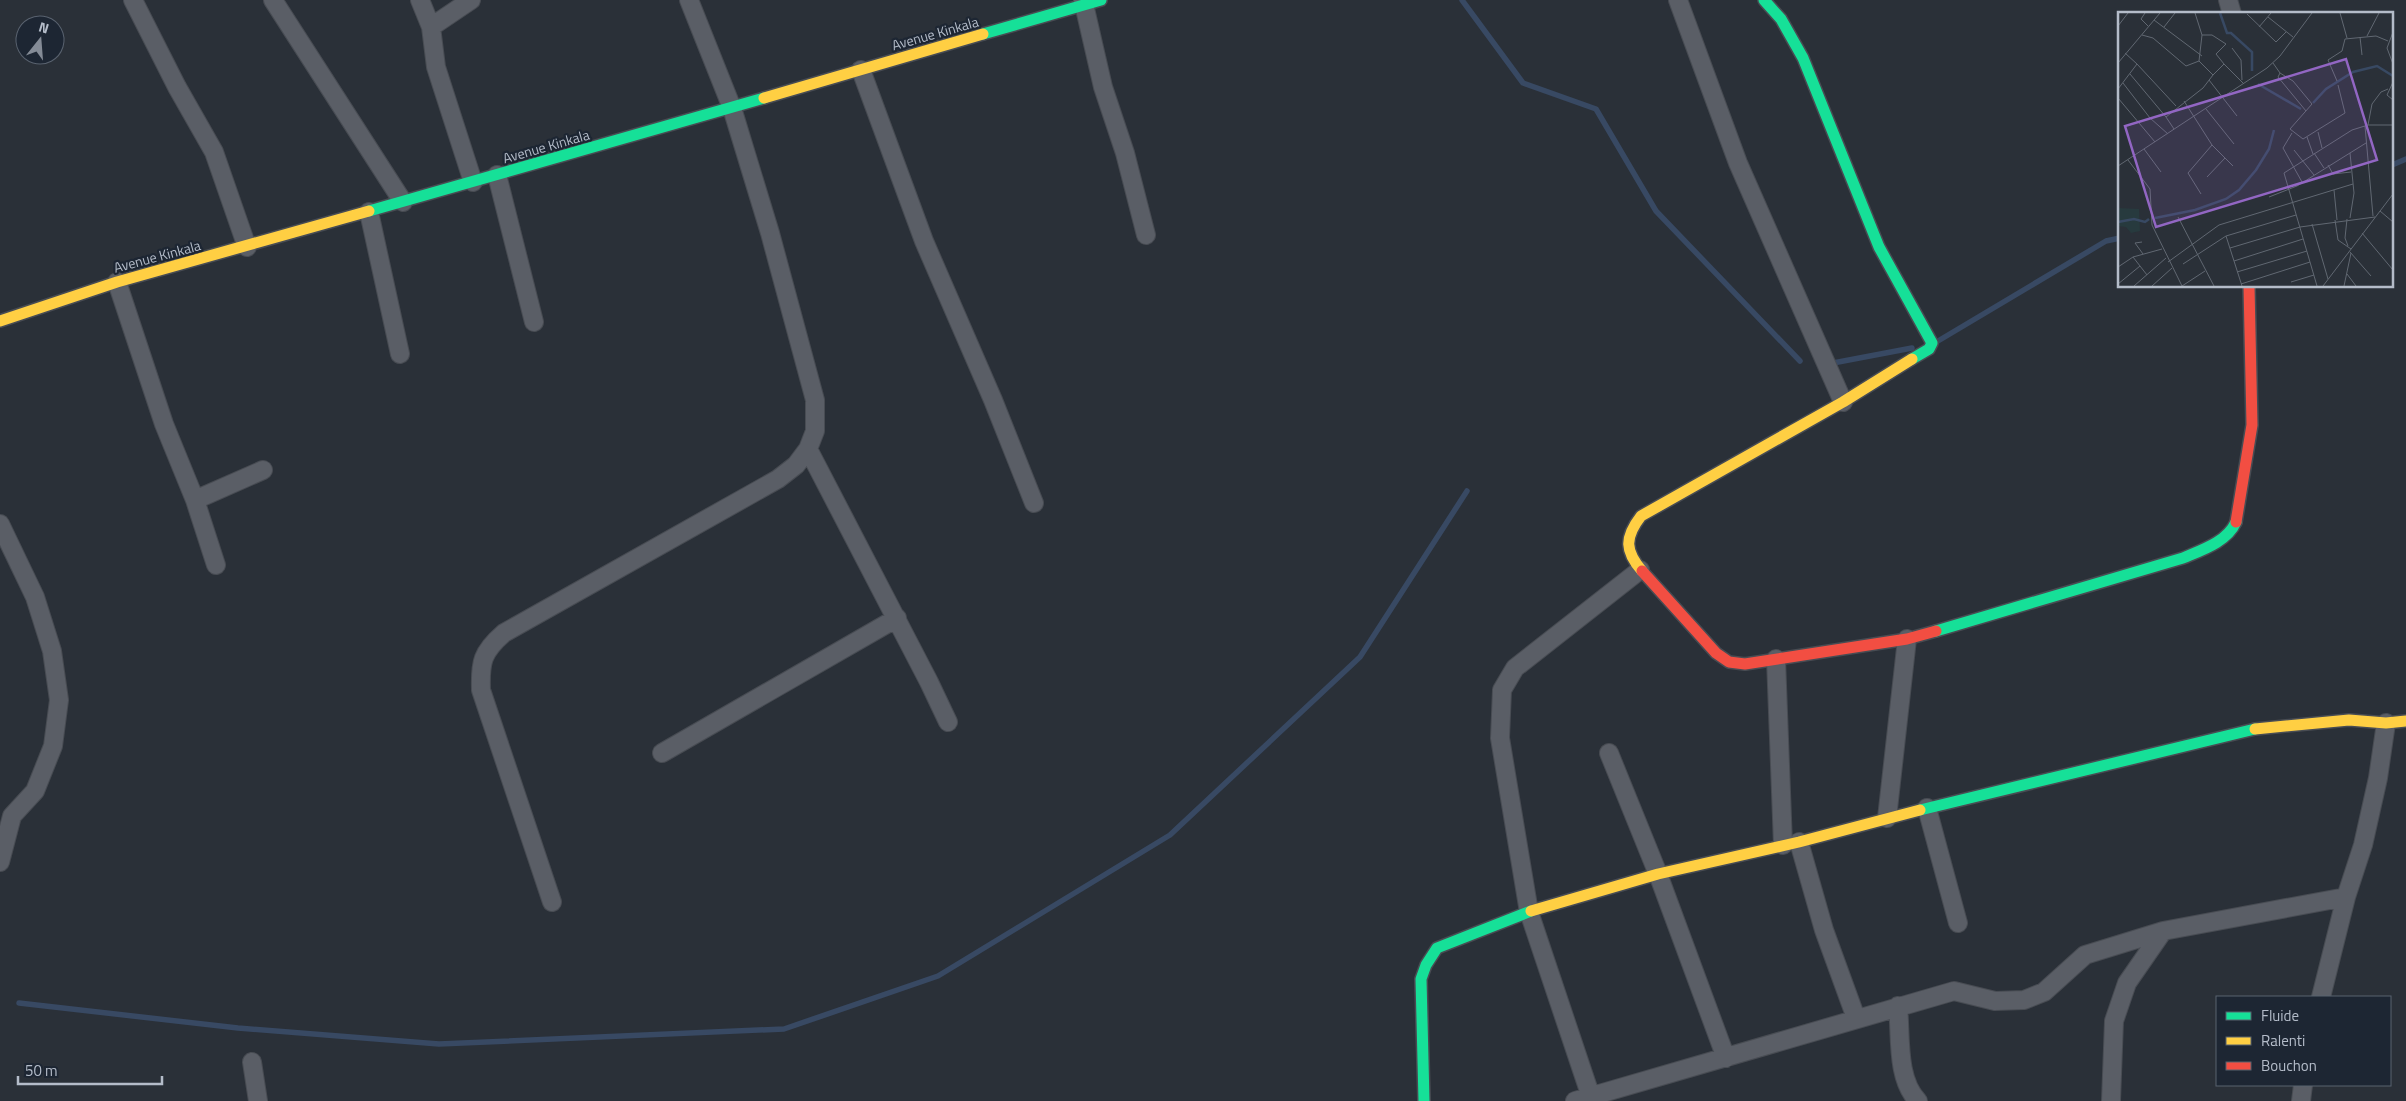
<svg xmlns="http://www.w3.org/2000/svg" width="2406" height="1101" font-family="'Titillium Web',sans-serif">
  <style>
    .lines { fill: none; stroke-linecap: round; stroke-linejoin: round }
    .stream { stroke: #384963; stroke-width: 5.5 }
    .street-casing { stroke: #484c53; stroke-width: 20 }
    .fast-casing { stroke: #484c53; stroke-width: 14 }
    .slow-casing { stroke: #484c53; stroke-width: 14 }
    .jam-casing { stroke: #484c53; stroke-width: 14 }
    .street { stroke: #5a5e66; stroke-width: 18 }
    .fast { stroke: #16e098; stroke-width: 11 }
    .slow { stroke: #ffcf43; stroke-width: 11 }
    .jam { stroke: #f24e42; stroke-width: 11 }
    .labels { text-anchor: middle; dominant-baseline: central; stroke-width: 4.5; stroke-linejoin: round; paint-order: stroke }
    .street-label { font-size: 14px; fill: #b4bcc9; stroke: #1d2633 }
    .inset-river { fill: none; stroke: #384963; stroke-width: 2.5 }
    .inset-road { fill: none; stroke: #616872; stroke-width: 1 }
    .view { fill: #9266c3; fill-opacity: 0.15; stroke: #9266c3; stroke-width: 2.5 }
    .inset-edge { fill: none; stroke: #b4bcc9; stroke-width: 2.5 }
  </style>
  <rect width="100%" height="100%" fill="#2a3038"/>
  <g class="lines">
    <path class="stream" d="M1462 0 1523 83 1596 109 1656 211 1800 361
      M2392 165 2406 159
      M1938 341 2106 241 2120 238
      M1833 363 1912 348
      M19 1003 238 1028 439 1044 784 1029 938 976 1170 835 1360 657 1467 491"/>
    <defs>
      <path id="street" d="M133 0 177 87 214 152 247 247
        M273 0 403 202
        M420 0 431 27
        M471 0 431 27 436 67 473 182
        M1083 0 1103 87 1125 153 1146 235
        M1678 0 1738 163 1843 402
        M2228 0 2232 14
        M861 70 924 241 993 400 1034 503
        M497 175 534 322
        M369 212 400 354
        M117 282 164 424 195 500 216 565
        M808 449 929 682 948 722
        M195 500 263 470
        M0 524 35 597 52 651 59 700 53 746 35 791 12 816 0 862
        M1776 659 1783 845
        M662 753 897 618
        M1609 753 1658 874 1726 1058
        M1927 808 1958 923
        M1887 818 1907 639
        M1799 842 1824 930 1856 1018
        M552 902 481 690C480 662 482 652 504 633L778 479 796 465 808 449 815 431V400L770 233 732 108 689 0
        M2321 997 2346 897 2363 845 2378 778 2386 723
        M1898 1006C1901 1035 1896 1079 1918 1101
        M252 1062 258 1101
        M1591 1097 1529 912 1500 738 1502 690 1515 668 1640 570
        M1575 1101 1954 991 1995 1001 2024 1000 2044 992 2085 955 2163 931 2346 897
        M2111 1101 2114 1021 2127 983 2163 931
        M2301 1101 2303 1085"/>
      <path id="fast" d="M1764 0 1781 19 1803 58 1879 247 1932 343 1929 349 1912 359
        M983 34 1101 0
        M369 211 764 98
        M1936 631 2183 558C2202 550 2227 542 2236 522
        M1920 810 2255 729
        M1424 1101 1421 979 1426 965 1437 948 1531 911"/>
      <path id="slow" d="M764 98 983 34
        M0 321 117 282 369 211
        M1642 571C1625 551 1624 538 1641 516L1843 402 1912 359
        M2255 729 2349 720 2386 723 2406 721
        M1531 911 1658 874 1799 842 1920 810"/>
      <path id="jam" d="M2236 522 2252 425 2249 286
        M1642 571 1716 653 1729 662 1745 664 1907 639 1936 631"/>
    </defs>
    <use href="#street" class="street-casing"/>
    <use href="#fast" class="fast-casing"/>
    <use href="#slow" class="slow-casing"/>
    <use href="#jam" class="jam-casing"/>
    <use href="#street" class="street"/>
    <use href="#fast" class="fast"/>
    <use href="#slow" class="slow"/>
    <use href="#jam" class="jam"/>
  </g>
  <g class="labels">
    <g class="street-label">
      <text transform="translate(935 33) rotate(-16)">Avenue Kinkala</text>
      <text transform="translate(546 146) rotate(-16)">Avenue Kinkala</text>
      <text transform="translate(157 256) rotate(-15)">Avenue Kinkala</text>
    </g>
  </g>
  <g transform="translate(2118 12)">
    <rect width="275" height="275" fill="#2a3038"/>
    <path d="M0 196 21 197 22 219 13 221 8 215 0 214Z" fill="#273a3e"/>
    <path class="inset-river" d="M102 1 109 21H113L134 40V59M140 72 183 97M195 91 208 77 235 60 259 54 275 64M37 206 77 198 108 187 121 178 138 158 151 137 156 118M0 210 16 207 27 210 31 207"/>
    <path class="inset-road" d="M27 1 23 7 30 14M77 1 84 23 81 49M222 1 229 26M129 2 158 30 168 20M150 5 175 25M36 8 84 44M0 14 10 1M46 15 57 1M141 15 153 1M275 20 269 36 275 52M24 23 35 26 68 54 81 49 95 63 106 52 126 72M84 23H94L108 32 98 42 106 52M249 24 261 1M242 25 244 43M114 36 123 48 124 68M0 51 42 1M155 51 162 61 160 65 188 99M19 52 58 94M162 61 175 69 194 92 172 117 185 127 227 101 220 73M12 62 48 105M91 68 119 104M219 69 210 48 224 39 227 27 258 24 270 29M275 70 269 83 275 88M5 71 32 106 50 122M0 77 19 52 7 41M0 86 37 130M66 89 94 133 115 154M88 97 116 132M250 113 254 92 263 80 270 77M247 114 255 204M56 117 48 105 85 76 95 63M200 120 204 136M174 121 165 136 184 170M189 125 195 142M26 137 43 160M176 138 196 163M196 141 206 156M232 141 236 181 232 206M10 148 32 177 34 213 64 274M210 153 215 162 233 160M0 154 149 56 162 44 194 1M89 165 107 146M216 178 219 208M83 182 70 161 94 133M151 185 179 174 248 131M262 199 275 210M60 205 96 274M229 207 227 226 230 234M217 208 220 228 233 237M194 212 210 267M244 221 275 258M108 224 124 274M24 230 17 231 25 242M112 236 182 215 257 205M232 240 253 264M15 245 29 263M116 249 185 227M50 250 101 213 235 172M65 252 108 224 178 203M0 255 15 245 44 237M119 260 189 239M229 262 238 274M173 270 196 263M0 272 22 254M123 272 192 250M16 274 48 246M34 274 54 256M64 274 87 259M199 274 166 161 234 118 250 113H275M205 274 275 182M226 274 233 241"/>
    <path class="view" d="M228 47 259 148 38 215 7 114Z"/>
    <rect width="275" height="275" class="inset-edge"/>
  </g>
  <rect x="2216" y="996" width="175" height="90" fill="#1d2633" stroke="#59626f"/>
  <rect x="2226" y="1012" width="25" height="8" fill="#16e098" stroke="#59626f"/>
  <text x="2261" y="1021" font-size="15" fill="#b4bcc9">Fluide</text>
  <rect x="2226" y="1037" width="25" height="8" fill="#ffcf43" stroke="#59626f"/>
  <text x="2261" y="1046" font-size="15" fill="#b4bcc9">Ralenti</text>
  <rect x="2226" y="1062" width="25" height="8" fill="#f24e42" stroke="#59626f"/>
  <text x="2261" y="1071" font-size="15" fill="#b4bcc9">Bouchon</text>
  <g transform="translate(40 40) rotate(17)"><circle r="24" fill="#1d2633" stroke="#59626f"/>
  <path d="M0-4L9 19L0 12L-9 19Z" fill="#848b96"/>
  <text y="-8" font-size="14" font-weight="bold" text-anchor="middle" fill="#b4bcc9">N</text>
  </g>
  <path d="M18 1076v8h144v-8" fill="none" stroke="#b4bcc9" stroke-width="2.5"/>
  <text x="25" y="1076" font-size="15" fill="#b4bcc9" stroke="#1d2633" stroke-width="4" paint-order="stroke">50 m</text>
</svg>
